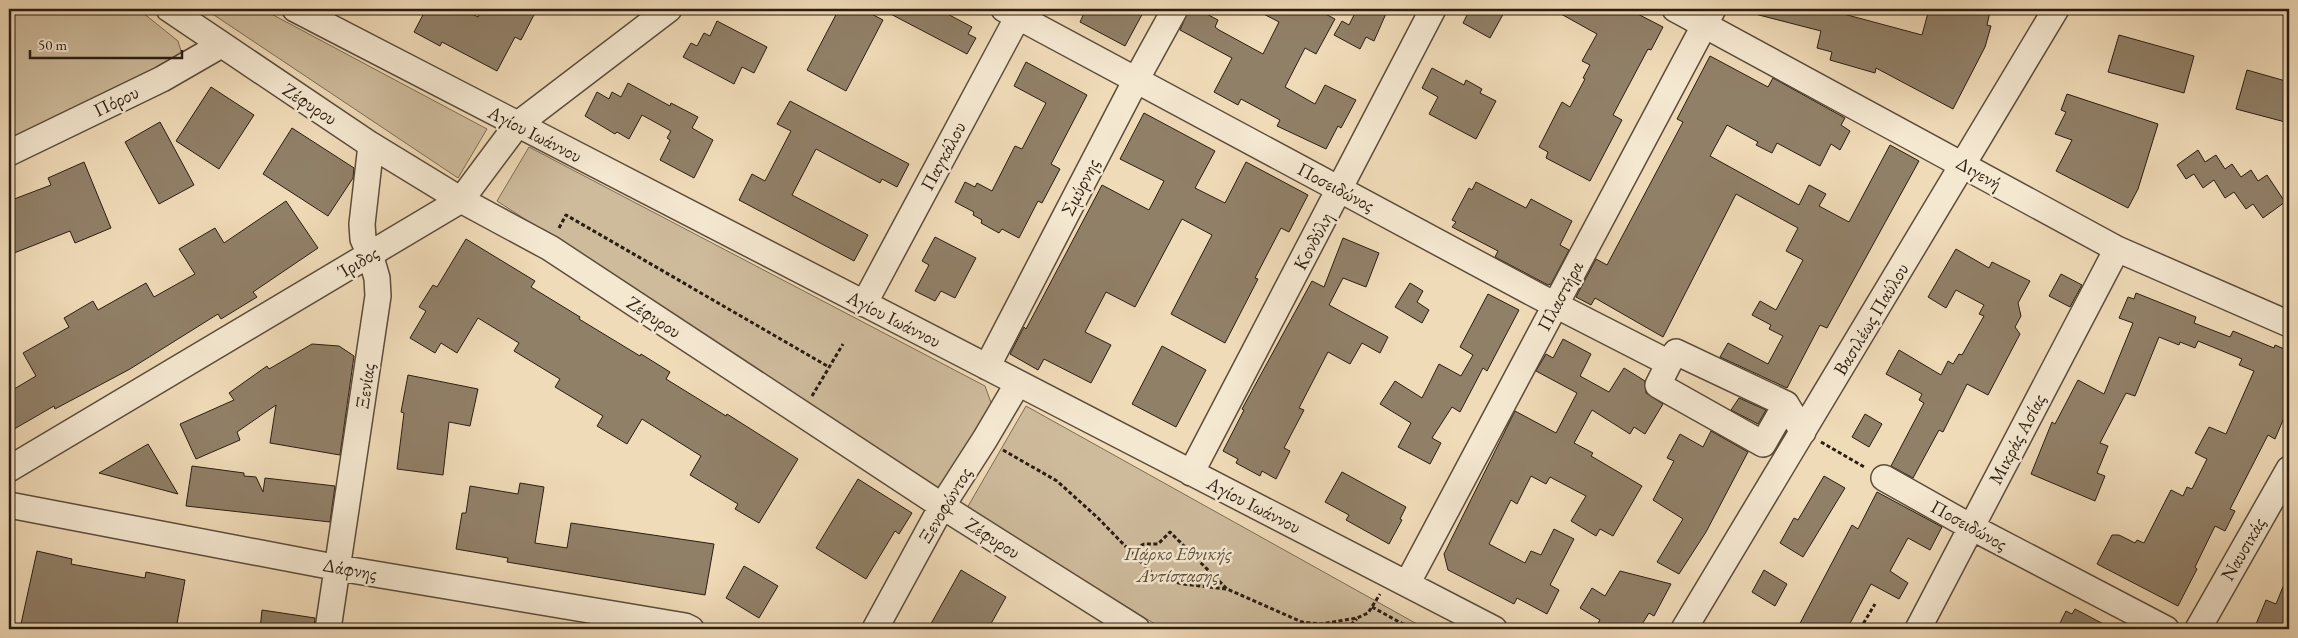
<svg xmlns="http://www.w3.org/2000/svg" width="2298" height="638" font-family="'EB Garamond',serif">
  <style>
    .green { fill: #cebb9c; stroke: #7c6c56 }
    .building { fill: #918068; stroke: #2a1d11 }
    .lines { fill: none; stroke-linecap: round; stroke-linejoin: round }
    .minor-casing { stroke: #5c4c3b; stroke-width: 28 }
    .path { stroke: #2a1d11; stroke-width: 3; stroke-dasharray: 4 2.5; stroke-linecap: butt }
    .minor { stroke: #f5e8d1; stroke-width: 25 }
    .labels { text-anchor: middle; dominant-baseline: central; stroke-width: 5; stroke-linejoin: round; paint-order: stroke }
    .street-label { font-size: 19px; fill: #2a1d11; stroke: #f5e8d1 }
    .park-label { font-size: 19px; font-style: italic; fill: #5b4c3b; stroke: #f5e8d1 }
  </style>
  <rect width="100%" height="100%" fill="#f0dbb8"/>
  <filter id="stains"><feTurbulence type="fractalNoise" baseFrequency=".004" numOctaves="4"/><feColorMatrix values="0 0 0 0 .2 0 0 0 0 .09 0 0 0 0 .02 0 0 0 .5 -.17"/></filter>
  <radialGradient id="worn" r=".72"><stop offset=".6" stop-color="#630" stop-opacity="0"/><stop offset="1" stop-color="#630" stop-opacity=".3"/></radialGradient>
  <path class="green" d="M9 9H138L178 41 182 54 165 65 9 140Z
    M205 9H262L487 129 458 178Z
    M529 147 985 386 993 408 939 488 497 201Z
    M1026 406 1426 629H1163L967 508Z"/>
  <path class="building" d="M426 9H462L478 17 482 9H537L521 40 515 37 497 71 442 42 440 46 414 32Z
    M839 9H862L883 20 846 91 807 70Z
    M881 9H938L972 27 968 34 976 38 967 54Z
    M1086 9H1145L1125 46 1080 22Z
    M1189 9H1197L1218 20 1215 27 1219 30 1263 54 1279 22 1254 9H1316L1335 19 1316 54 1305 48 1285 87 1315 104 1325 85 1356 100 1341 128 1338 126 1326 149 1277 126 1280 120 1241 99 1238 105 1214 92 1232 58 1180 30Z
    M1357 9H1388L1374 41 1366 37 1360 49 1334 35 1342 21 1349 25Z
    M1470 9H1506L1490 38 1463 23Z
    M1552 9H1628L1663 27 1651 50 1648 49 1613 115 1622 120 1590 181 1546 158 1548 152 1539 147 1562 102 1570 107 1585 79 1583 78 1590 65 1582 61 1597 34Z
    M1756 9H1825L1922 35 1929 9H1978L1990 12 1987 25 1991 26 1985 47 1953 109 1876 68 1875 73 1830 60 1832 52 1817 48 1821 31 1755 14Z
    M717 21 767 47 754 73 742 67 734 84 683 57 691 43 697 46 704 33 710 36Z
    M2119 35 2194 56 2184 93 2108 72Z
    M1710 56 1768 87 1773 78 1845 118 1841 125 1850 131 1840 150 1831 144 1820 166 1777 143 1772 153 1756 145 1758 142 1727 125 1710 156 1799 205 1809 185 1826 194 1819 206 1849 222 1890 145 1919 161 1827 328 1820 325 1787 388 1720 357 1728 343 1768 364 1783 336 1769 329 1771 325 1752 315 1760 301 1776 310 1803 260 1786 251 1798 228 1736 194 1663 337 1595 298 1591 305 1576 297 1596 259 1607 265 1683 122 1677 119Z
    M1026 62 1087 95 1051 164 1060 169 1042 203 1038 201 1019 238 1002 229 999 233 981 223 982 220 973 215 974 212 955 202 965 182 975 187 977 183 992 191 1015 146 1022 149 1046 103 1014 86Z
    M1432 68 1464 85 1466 80 1482 89 1480 93 1496 101 1476 139 1429 114 1438 97 1422 88Z
    M2247 70 2289 82V123L2236 109Z
    M628 83 670 106 671 103 698 117 692 128 713 140 694 178 660 160 670 140 667 138 671 131 642 115 629 139 617 132 615 134 585 116 597 92 609 99 612 92 621 97Z
    M211 87 254 115 219 169 176 141Z
    M2067 94 2158 124 2138 189 2128 208 2056 171 2072 140 2055 134 2066 112 2061 110Z
    M790 101 909 164 897 187 882 179 880 183 816 149 792 195 868 235 854 261 739 200 752 174 765 181 791 131 777 124Z
    M1144 113 1215 151 1195 188 1225 203 1246 162 1308 195 1289 232 1281 228 1255 278 1258 279 1225 343 1171 314 1212 235 1182 219 1135 307 1106 292 1085 332 1111 345 1091 383 1044 359 1038 370 1010 354 1024 327 1026 329 1102 185 1149 210 1164 181 1120 159Z
    M160 122 194 185 159 204 125 142Z
    M292 128 354 168 353 178 328 216 263 174Z
    M2198 150 2205 162 2216 155 2225 169 2232 164 2241 177 2251 170 2258 181 2267 175 2285 202 2263 218 2253 204 2246 209 2234 192 2225 198 2214 180 2203 188 2194 174 2186 179 2177 165Z
    M84 162 111 228 75 243 70 231 9 255V201L51 185 48 178Z
    M1476 182 1526 208 1531 199 1572 221 1560 245 1569 250 1551 284 1548 285 1495 257 1498 251 1452 227 1456 222 1452 220 1469 188 1472 190Z
    M286 201 318 248 253 292 257 297 221 319 218 314 130 369 55 409 54 406 9 432V392L36 376 23 353 69 327 64 318 93 301 98 310 146 283 154 297 195 274 179 249 215 228 224 243Z
    M935 237 976 258 955 298 941 291 935 301 915 291 929 265 922 261Z
    M1343 238 1379 253 1366 287 1343 278 1329 305 1388 337 1380 353 1362 343 1350 364 1328 352 1299 408 1304 410 1284 448 1290 451 1276 479 1262 471 1260 476 1236 463 1238 459 1223 451 1244 410 1242 409 1312 281 1324 287Z
    M466 239 535 281 531 287 580 317 579 319 640 356 641 354 670 372 666 379 726 416 727 414 798 459 759 523 735 509 738 504 690 475 701 456 642 419 627 444 597 426 603 416 555 387 560 379 514 351 519 343 478 318 457 353 441 343 435 353 410 338 426 311 419 307 433 285 437 287Z
    M1956 249 1989 268 1992 262 2030 281 2018 303 2021 316 2015 327 2020 334 1988 395 1967 384 1943 432 1939 430 1913 478 1891 466 1924 403 1919 400 1922 394 1886 374 1899 350 1941 375 1948 361 1953 364 1959 354 1962 355 1984 316 1979 314 1984 305 1956 290 1946 308 1928 297Z
    M2061 274 2082 285 2070 307 2049 296Z
    M1410 283 1423 291 1417 302 1429 310 1422 323 1395 307Z
    M2136 293 2196 317 2194 323 2230 337 2233 331 2274 348 2275 345 2289 351V406L2275 439 2268 435 2230 509 2235 511 2225 531 2215 526 2195 567 2197 569 2178 606 2097 564 2112 535H2119L2135 543 2137 540 2144 543 2171 490 2183 496 2187 487 2192 489 2207 459 2195 453 2209 427 2226 434 2254 371 2239 365 2242 359 2198 341 2195 348 2180 342 2179 345 2159 337 2135 396 2126 393 2100 443 2108 446 2097 473 2105 476 2095 501 2031 474 2052 422 2055 424 2078 380 2104 394 2133 323 2119 318 2128 297 2134 299Z
    M1488 294 1519 310 1487 371 1483 368 1460 412 1452 407 1432 438 1441 443 1430 464 1398 447 1411 423 1380 404 1395 381 1422 398 1439 364 1461 376 1473 355 1460 347Z
    M1563 339 1591 354 1580 376 1609 392 1624 368 1645 381 1646 393 1663 404 1645 434 1634 427 1630 434 1592 410 1574 443 1593 453 1591 456 1642 486 1613 536 1600 529 1596 536 1571 521 1586 496 1550 477 1546 484 1531 476 1517 504 1511 500 1489 544 1525 563 1531 551 1541 555 1554 529 1574 539 1550 585 1559 590 1547 614 1517 598 1514 604 1448 570 1444 554 1515 411 1556 433 1577 393 1536 371 1546 354 1553 358Z
    M312 344 339 346 354 356 340 455 270 443 276 405 237 432 240 440 196 459 180 424 234 400 229 393 267 366 269 369Z
    M1162 346 1206 370 1176 427 1132 404Z
    M408 375 478 389 470 426 449 422 443 475 397 469 404 413 401 412Z
    M1739 398 1766 410 1758 424 1731 410Z
    M1865 414 1882 424 1869 447 1852 437Z
    M1711 431 1748 452 1706 532 1679 574 1657 562 1683 519 1653 500 1674 461 1667 458 1680 434 1703 447Z
    M148 444 178 494 99 473Z
    M192 466 244 473V476L256 477 263 492 265 478 335 486 330 522 186 506Z
    M1342 472 1406 507 1400 519 1402 520 1389 544 1346 520 1349 515 1325 502Z
    M1824 476 1845 488 1803 557 1780 543 1794 518 1798 520Z
    M858 479 912 513 899 534 895 531 866 579 816 548Z
    M520 483 544 487 535 543 567 548 571 523 714 544 705 595 507 562 508 558 456 549 462 513H466L470 486 518 494Z
    M1877 492 1942 527 1930 550 1908 538 1890 571 1908 583 1899 599 1871 584 1847 629H1797L1852 525 1858 529Z
    M37 551 72 559 71 564 145 578 146 572 185 580 176 629H46L21 624Z
    M744 566 778 586 759 618 726 598Z
    M961 570 1006 597 988 629H928Z
    M1764 570 1787 584 1775 606 1752 592Z
    M1620 571 1671 584 1654 616 1649 613 1639 629H1594L1600 620 1580 608 1592 588 1605 596Z
    M2289 572V629H2254L2266 600 2276 604Z
    M2075 609 2113 629H2057L2066 611 2072 614Z
    M262 610 315 618 314 629H260Z"/>
  <g class="lines">
    <defs>
      <path id="minor" d="M169 9 371 145 461 200 550 248 942 506 1137 629
        M295 9 1494 629
        M1004 9 1538 296 1669 363 1676 352 1786 404 1803 432
        M1675 9 2117 249 2289 324
        M9 153 162 79 221 45
        M864 304 1022 9
        M1669 363 1658 385 1763 444 1786 404
        M987 367 1136 80 1175 9
        M9 469 461 200 517 125 669 9
        M1191 473 1433 9
        M1884 478 1971 527 2166 629
        M9 505 339 568 685 626 691 629
        M1407 584 1713 9
        M328 629 378 296 377 278 370 254 363 239 362 224 371 145
        M875 629 942 506 985 439 1018 383
        M1684 629 2056 9
        M1918 629 2117 249
        M2198 629 2289 469"/>
    </defs>
    <use href="#minor" class="minor-casing"/>
    <path class="path" d="M559 228 566 215 829 367
      M812 396 843 344
      M1821 442 1866 468
      M1003 450 1057 481 1098 518 1130 551 1144 544H1158L1170 532 1227 589 1302 622 1321 624 1357 618 1368 613 1380 594
      M1130 551 1156 577 1183 584 1227 589
      M1372 607 1412 629
      M1346 629 1357 619
      M1860 629 1875 604"/>
    <use href="#minor" class="minor"/>
  </g>
  <g class="labels">
    <g class="street-label">
      <text transform="translate(116 101) rotate(-26)">Πόρου</text>
      <text transform="translate(310 104) rotate(33)">Ζέφυρου</text>
      <text transform="translate(535 134) rotate(27)">Αγίου Ιωάννου</text>
      <text transform="translate(943 156) rotate(-62)">Παγκάλου</text>
      <text transform="translate(1979 173) rotate(29)">Διγενή</text>
      <text transform="translate(1080 187) rotate(-63)">Σμύρνης</text>
      <text transform="translate(1336 187) rotate(28)">Ποσειδώνος</text>
      <text transform="translate(1313 241) rotate(-62)">Κονδύλη</text>
      <text transform="translate(358 262) rotate(-31)">Ίριδος</text>
      <text transform="translate(1560 296) rotate(-62)">Πλαστήρα</text>
      <text transform="translate(654 317) rotate(33)">Ζέφυρου</text>
      <text transform="translate(894 319) rotate(27)">Αγίου Ιωάννου</text>
      <text transform="translate(1871 319) rotate(-59)">Βασιλέως Παύλου</text>
      <text transform="translate(365 386) rotate(-82)">Ξενίας</text>
      <text transform="translate(2017 439) rotate(-62)">Μικράς Ασίας</text>
      <text transform="translate(945 505) rotate(-59)">Ξενοφώντος</text>
      <text transform="translate(1254 505) rotate(27)">Αγίου Ιωάννου</text>
      <text transform="translate(1969 525) rotate(29)">Ποσειδώνος</text>
      <text transform="translate(993 538) rotate(32)">Ζέφυρου</text>
      <text transform="translate(2243 549) rotate(-60)">Ναυσικάς</text>
      <text transform="translate(350 569) rotate(10)">Δάφνης</text>
    </g>
    <g class="park-label">
      <text x="1178" y="553">Πάρκο Εθνικής<tspan x="1178" dy="22">Αντίστασης</tspan></text>
    </g>
  </g>
  <rect width="2298" height="638" fill="none" stroke="#f0dbb8" stroke-width="30"/>
  <rect x="10" y="10" width="2278" height="618" fill="none" stroke="#2a1d11" stroke-width="2.5"/>
  <rect x="15" y="15" width="2268" height="608" fill="none" stroke="#2a1d11"/>
  <path d="M30 50v8h152v-8" fill="none" stroke="#2a1d11" stroke-width="2.5"/>
  <text x="38" y="50" font-size="15" fill="#2a1d11" stroke="#f5e8d1" stroke-width="4" paint-order="stroke">50 m</text>
  <rect width="100%" height="100%" filter="url(#stains)"/>
  <rect width="100%" height="100%" fill="url(#worn)"/>
</svg>
